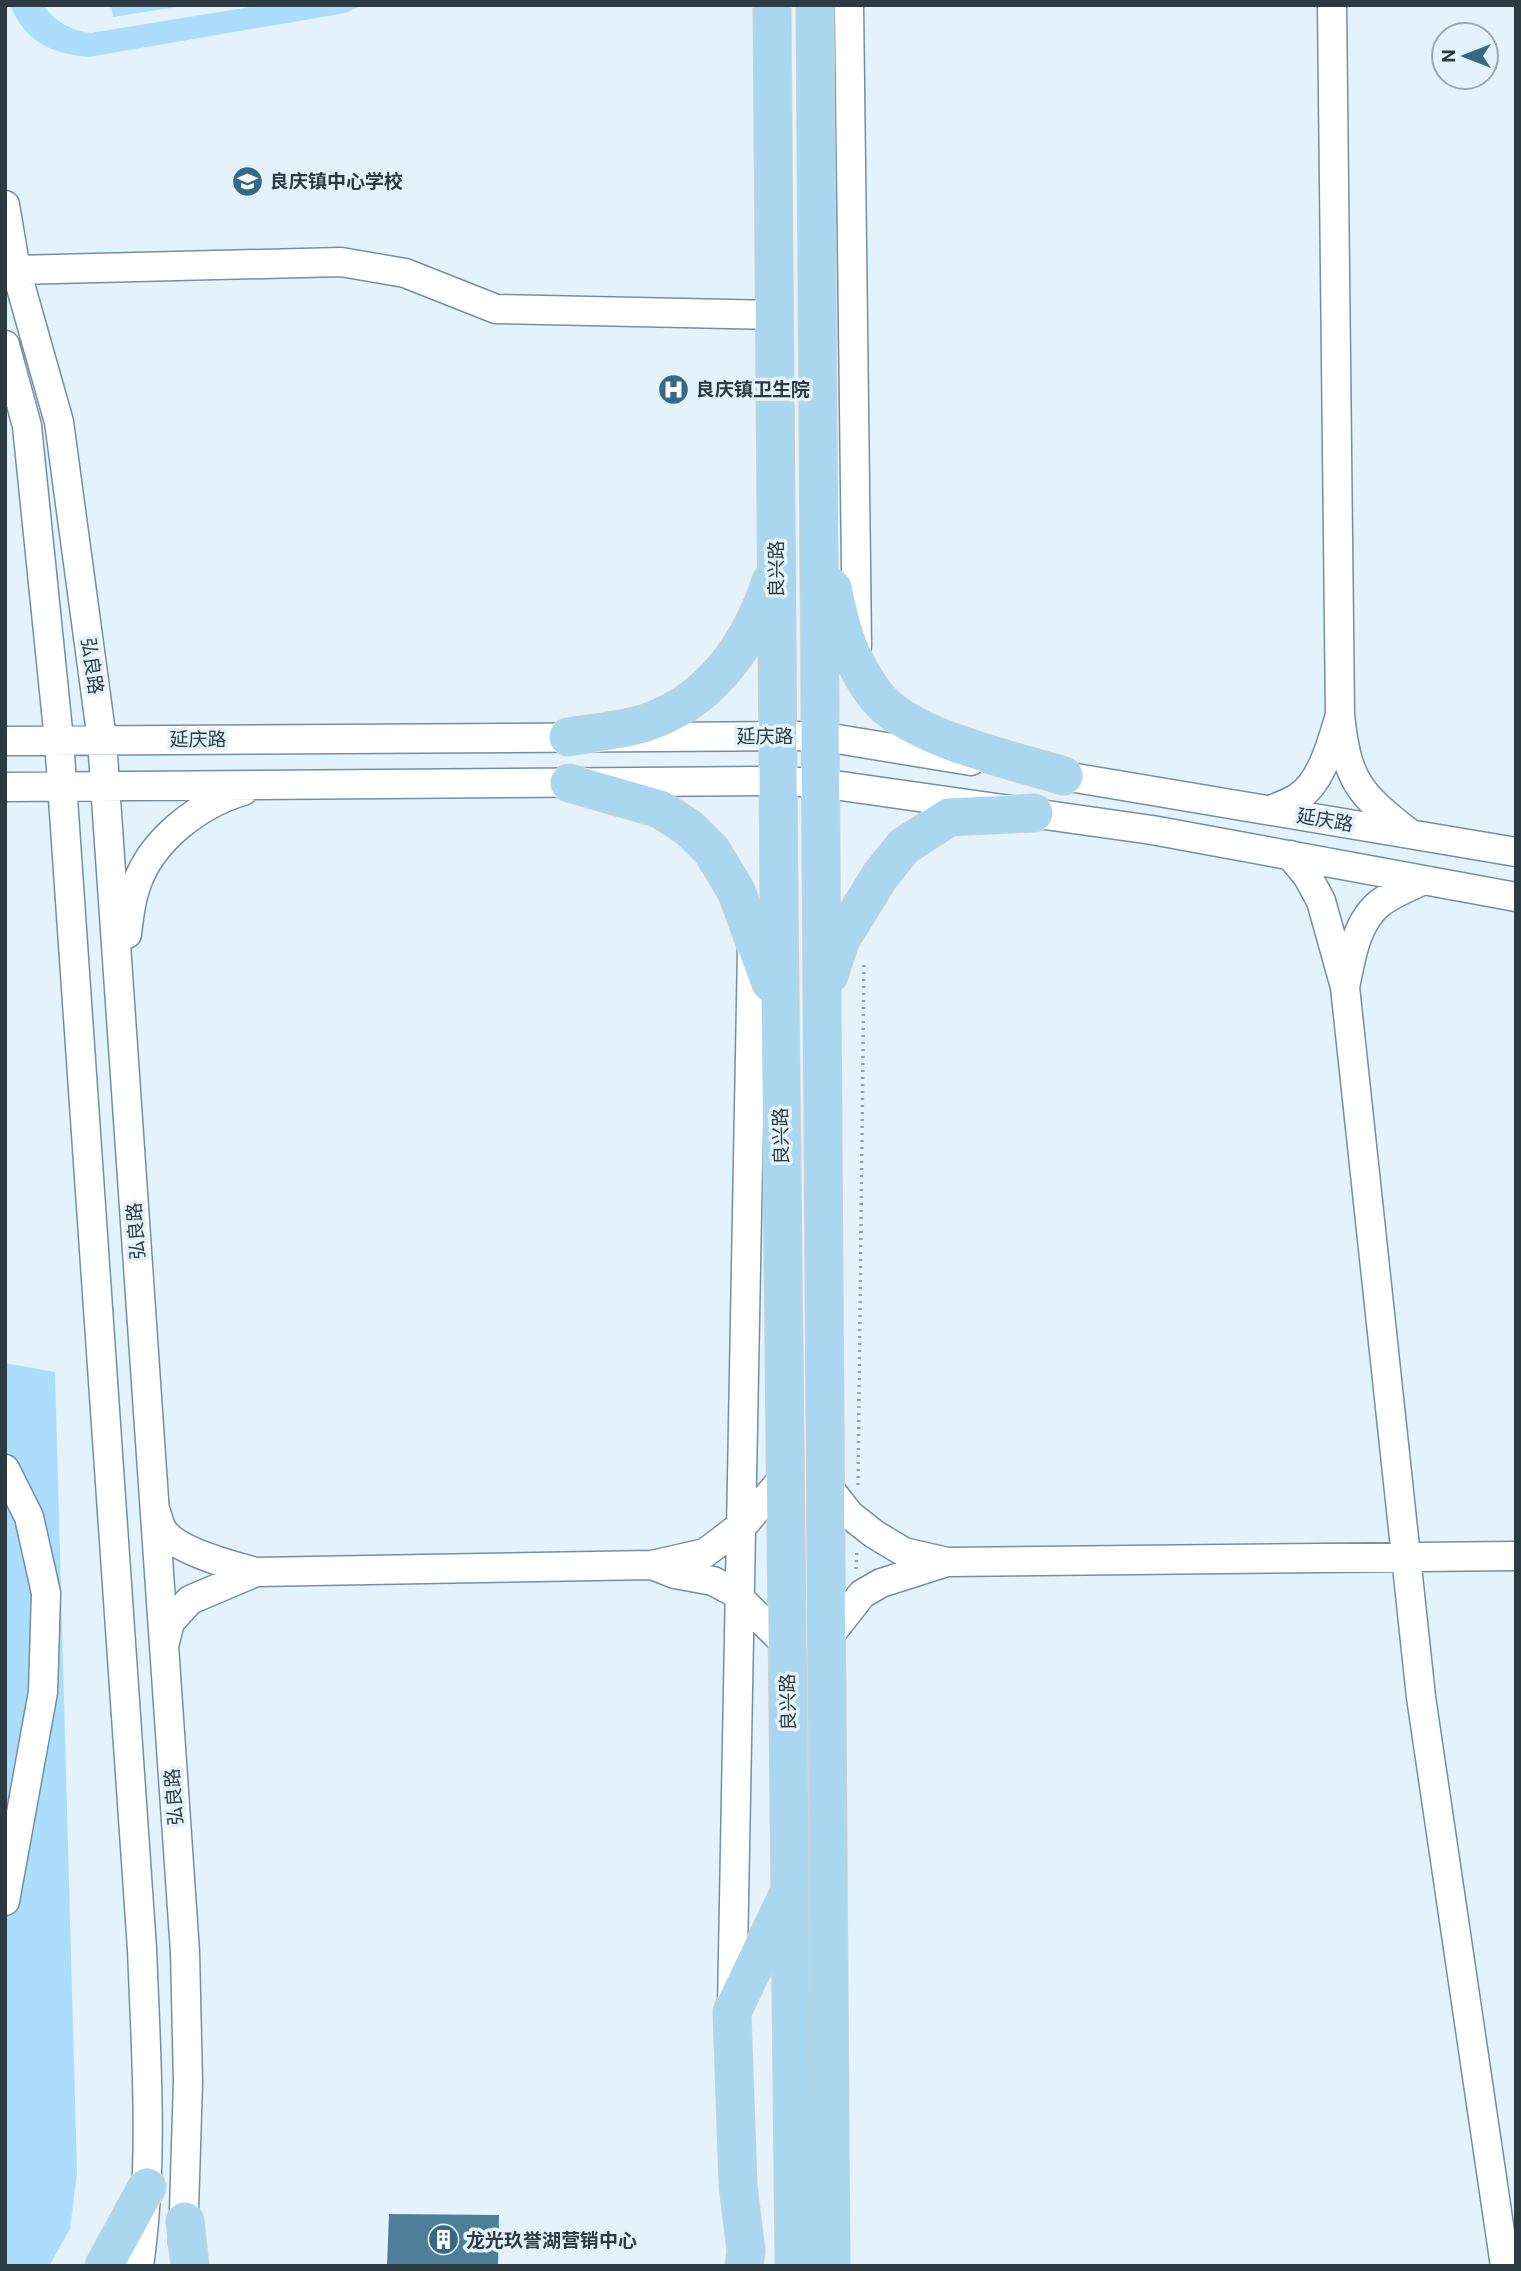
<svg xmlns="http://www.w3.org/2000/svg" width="1521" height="2271" font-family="Roboto,'Noto Sans SC',sans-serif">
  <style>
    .green { fill: #acddfa }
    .building { fill: #4f7e99 }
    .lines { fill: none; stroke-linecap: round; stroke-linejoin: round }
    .minor-casing { stroke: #7091a5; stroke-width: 31 }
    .major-casing { stroke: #ccd0d2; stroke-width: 39 }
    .path { stroke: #93a1aa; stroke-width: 3.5; stroke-dasharray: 2 5; stroke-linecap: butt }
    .minor { stroke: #fff; stroke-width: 28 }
    .major { stroke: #aad6ef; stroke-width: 37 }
    .labels { text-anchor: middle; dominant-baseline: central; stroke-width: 7; stroke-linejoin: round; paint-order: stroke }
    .poi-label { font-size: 19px; font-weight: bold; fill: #2c3a42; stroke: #e4f2fb; text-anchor: start }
    .street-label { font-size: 19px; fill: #2c3a42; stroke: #e4f2fb }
  </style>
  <rect width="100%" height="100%" fill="#e4f2fb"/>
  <path class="green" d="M10 5H43C55 22 70 30 91 33L262 5H362L346 13 88 57C50 53 26 42 10 5Z
    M111 5H190L113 17Z
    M5 1363 55 1372 77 2173 70 2229 49 2266H5Z"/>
  <path class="building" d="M389 2214 499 2215 498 2266H387Z"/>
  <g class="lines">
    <defs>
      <path id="minor" d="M849 5 857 646
        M1332 5 1340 715
        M5 205 16 270 59 422 102 740 185 1952 188 2082 183 2242
        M16 270 341 262 405 273 496 309 775 315
        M5 345 27 426 59 740 142 1949C146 2054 154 2161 139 2266
        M5 741 819 736 971 761
        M1046 773 1516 852
        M5 787 778 781 820 783 1152 830 1516 897
        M1271 810C1280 806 1289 803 1297 798 1322 783 1332 741 1340 715 1347 780 1358 793 1408 832
        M1290 855 1308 877 1321 901 1345 987C1351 958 1356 922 1380 903 1393 893 1409 887 1424 880
        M127 934C129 918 130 902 136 886 151 840 199 804 243 791
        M1345 987 1421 1697 1505 2266
        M5 1469 29 1517 46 1593 43 1692 5 1901
        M785 1476 746 1522 705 1553 652 1565 675 1574 713 1581 732 1591 787 1645
        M825 1483 850 1515 874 1534 904 1552 947 1562 881 1583 862 1594 826 1640
        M156 1512C158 1518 160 1527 164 1532 178 1551 233 1566 256 1572L190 1600 170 1622 165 1642
        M947 1562 1516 1556
        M256 1572 652 1565
        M732 2007 752 949"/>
      <path id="major" d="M772 5 779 895 794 2266
        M815 5 831 2266
        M833 588C841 628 851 665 877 697 911 739 1012 760 1064 776
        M568 737C592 733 619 731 643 724 709 703 750 646 771 581
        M569 783 660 809 689 828 712 851 736 891 770 983
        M829 975 841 939 880 876 904 846 949 817 1034 813
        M185 2221 190 2266
        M104 2266 147 2187
        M744 2266 746 2251 738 2185 732 2012 786 1899"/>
    </defs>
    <use href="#minor" class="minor-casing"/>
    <use href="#major" class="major-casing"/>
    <path class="path" d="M858 1485 864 964
      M856 1569 857 1549"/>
    <use href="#minor" class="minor"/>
    <use href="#major" class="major"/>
  </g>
  <defs>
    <symbol id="school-disc" viewBox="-11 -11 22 22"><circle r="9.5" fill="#356986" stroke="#e4f2fb"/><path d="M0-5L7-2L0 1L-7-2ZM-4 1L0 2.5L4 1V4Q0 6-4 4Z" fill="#fff"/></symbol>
    <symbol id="hospital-disc" viewBox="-11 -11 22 22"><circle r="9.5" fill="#356986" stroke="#e4f2fb"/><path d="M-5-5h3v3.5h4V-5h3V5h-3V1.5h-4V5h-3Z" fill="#fff"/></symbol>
    <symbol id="building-disc" viewBox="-11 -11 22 22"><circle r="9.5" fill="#356986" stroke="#e4f2fb"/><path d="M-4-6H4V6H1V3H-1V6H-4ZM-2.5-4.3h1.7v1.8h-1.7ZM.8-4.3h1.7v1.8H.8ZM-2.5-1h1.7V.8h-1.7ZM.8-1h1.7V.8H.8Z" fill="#fff"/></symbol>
  </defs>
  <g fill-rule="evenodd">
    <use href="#school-disc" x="230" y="164" width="35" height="35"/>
    <use href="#hospital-disc" x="656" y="372" width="35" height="35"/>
    <use href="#building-disc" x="426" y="2222" width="35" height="35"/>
  </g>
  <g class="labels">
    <g class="poi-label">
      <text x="270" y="181">良庆镇中心学校</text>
      <text x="696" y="389">良庆镇卫生院</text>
      <text x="466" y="2240">龙光玖誉湖营销中心</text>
    </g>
    <g class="street-label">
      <text transform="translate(776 569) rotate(-90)">良兴路</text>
      <text transform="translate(92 666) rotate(82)">弘良路</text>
      <text x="765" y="736">延庆路</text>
      <text x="198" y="739">延庆路</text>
      <text transform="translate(1325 820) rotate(10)">延庆路</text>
      <text transform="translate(781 1136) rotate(-91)">良兴路</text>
      <text transform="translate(136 1231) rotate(-94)">弘良路</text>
      <text transform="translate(788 1702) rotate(-91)">良兴路</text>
      <text transform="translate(174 1797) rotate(-94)">弘良路</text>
    </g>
  </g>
  <rect width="1521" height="2271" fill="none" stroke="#2c3a42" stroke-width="14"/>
  <g transform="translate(1465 56) rotate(270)"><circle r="33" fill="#e4f2fb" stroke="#9aa8b1" stroke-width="2"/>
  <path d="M0-5L12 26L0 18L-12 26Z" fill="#356986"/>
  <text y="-10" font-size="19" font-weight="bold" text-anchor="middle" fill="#2c3a42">N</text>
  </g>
</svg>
